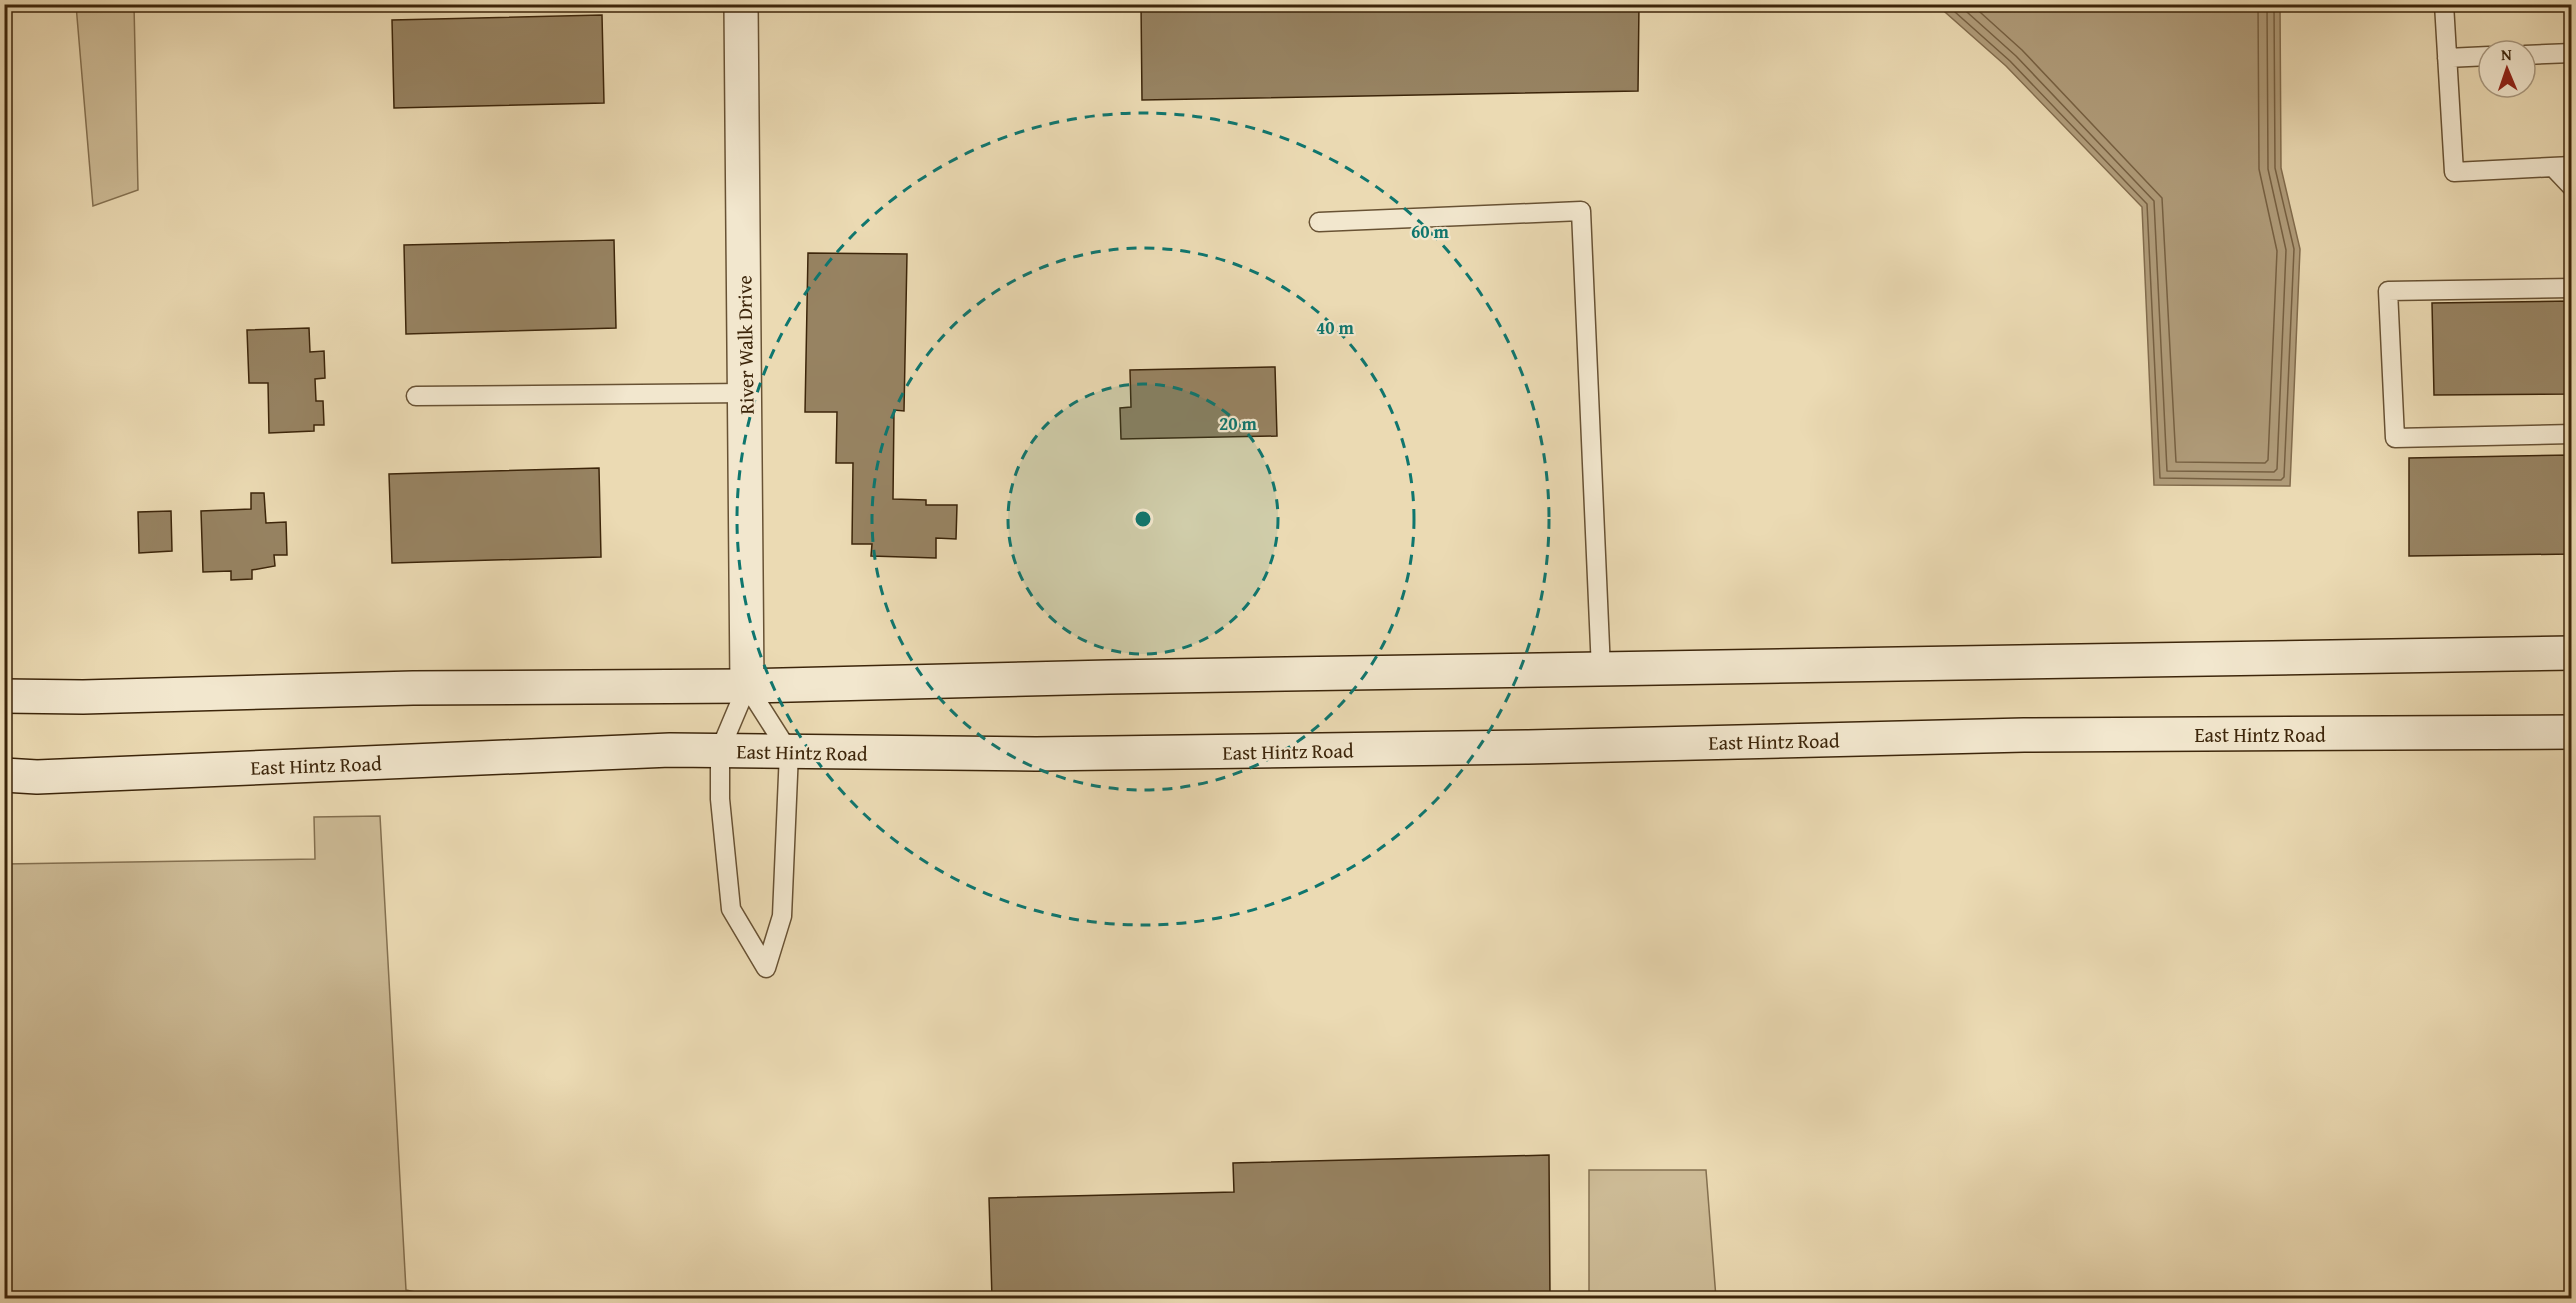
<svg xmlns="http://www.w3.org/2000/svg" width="2576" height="1303" font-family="'Gentium Book Plus',serif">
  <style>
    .green { fill: #cdbb96; stroke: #847050; stroke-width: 1.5 }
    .water { fill: #b09c7a; stroke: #826c4d; stroke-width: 1.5 }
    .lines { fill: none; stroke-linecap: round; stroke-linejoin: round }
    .shore { stroke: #766042; stroke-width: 1.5 }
    .building { fill: #978362; stroke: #3c250a; stroke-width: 1.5 }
    .service-casing { stroke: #685234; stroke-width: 21 }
    .minor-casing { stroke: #685234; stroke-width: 36 }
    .secondary-casing { stroke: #3c250a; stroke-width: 36 }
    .service { stroke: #f2e7ce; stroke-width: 18 }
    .minor { stroke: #f2e7ce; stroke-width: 33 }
    .secondary { stroke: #f2e7ce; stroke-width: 33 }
    .ring { fill: none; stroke: #0f766e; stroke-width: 3; stroke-dasharray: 10 8 }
    .labels { text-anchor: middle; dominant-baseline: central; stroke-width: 4.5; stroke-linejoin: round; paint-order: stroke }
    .street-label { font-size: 20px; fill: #3c250a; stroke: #f2e7ce }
    .centre { fill: #0f766e; stroke: #f2e7ce; stroke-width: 3 }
    .ring-label { font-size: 18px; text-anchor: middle; font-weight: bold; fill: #0f766e; stroke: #f2e7ce; stroke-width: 4.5; stroke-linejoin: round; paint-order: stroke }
  </style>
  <rect width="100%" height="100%" fill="#ebdab3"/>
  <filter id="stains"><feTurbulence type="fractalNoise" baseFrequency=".00333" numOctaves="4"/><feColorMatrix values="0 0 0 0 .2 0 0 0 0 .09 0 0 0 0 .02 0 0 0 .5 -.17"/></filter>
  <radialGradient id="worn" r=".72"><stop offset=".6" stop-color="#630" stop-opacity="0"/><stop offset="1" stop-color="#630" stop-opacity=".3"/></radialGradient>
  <path class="green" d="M76 5H134L138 190 93 206Z
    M380 816 406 1290 443 1298H5V864L315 859 314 817Z
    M1589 1170H1706L1716 1298H1589Z"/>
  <path class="water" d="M1937 5H2280L2281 168 2300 249 2290 486 2154 485 2142 207 2006 66Z"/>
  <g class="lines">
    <path class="shore" d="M1946 4 2010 61 2147 204 2160 478 2281 480 2284 477 2294 249 2275 168 2274 4
      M1958 4 2016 56 2154 201 2167 471 2274 472 2277 469 2286 250 2268 169 2267 4
      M1971 4 2022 50 2162 198 2176 462 2265 463 2268 460 2277 251 2259 169 2258 4"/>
  </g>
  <path class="building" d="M1141 4H1639L1638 91 1142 100Z
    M602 15 604 103 394 108 392 20Z
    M614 240 616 328 406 334 404 245Z
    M808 253 907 254 904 411 894 410 893 499 926 500V505H957L956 539 936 538V558L871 556 872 544H852L853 463H836L837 412H805Z
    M2572 301V394L2434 395 2432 303Z
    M309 328 310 352 324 351 325 378 315 379 316 401H323L324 425H314V431L269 433 268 383H249L247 330Z
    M1275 367 1277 436 1121 439 1120 408 1131 407 1130 370Z
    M2572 455V554L2409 556V458Z
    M599 468 601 557 392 563 389 474Z
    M251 493H264L266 523 286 522 287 555H274L275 566 252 570V579L231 580V571L203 572 201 511 251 509Z
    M171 511 172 551 139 553 138 512Z
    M1549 1155 1550 1298H992L989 1198 1234 1192 1233 1163Z"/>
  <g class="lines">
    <defs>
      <path id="service" d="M2444 4 2454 172 2572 166
        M2525 55 2572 53
        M2447 58 2489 56
        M2553 167 2572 187
        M1319 222 1581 211 1601 670
        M2572 288 2388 291 2395 438 2572 434
        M416 396 746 393
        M747 686 789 752 782 916 766 968 731 909 720 799V750Z"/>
      <path id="minor" d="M741 4 747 686"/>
      <path id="secondary" d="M4 696 83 697 413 688 747 686 1109 677 2572 653
        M4 775 37 777 670 750 1036 754 1528 747 2024 735 2572 732"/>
    </defs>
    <use href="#service" class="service-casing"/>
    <use href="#minor" class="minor-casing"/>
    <use href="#secondary" class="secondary-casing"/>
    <use href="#service" class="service"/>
    <use href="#minor" class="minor"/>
    <use href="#secondary" class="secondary"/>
  </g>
  <circle cx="1143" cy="519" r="135" fill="#0f766e" fill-opacity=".12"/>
  <g class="ring">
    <circle cx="1143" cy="519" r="135"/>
    <circle cx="1143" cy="519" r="271"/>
    <circle cx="1143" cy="519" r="406"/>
  </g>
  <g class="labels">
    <g class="street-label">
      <text transform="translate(745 345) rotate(-91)">River Walk Drive</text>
      <text x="2260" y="734">East Hintz Road</text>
      <text transform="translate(1774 741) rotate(-1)">East Hintz Road</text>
      <text transform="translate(1288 751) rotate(-1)">East Hintz Road</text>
      <text transform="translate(802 752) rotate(1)">East Hintz Road</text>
      <text transform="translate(316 765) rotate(-2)">East Hintz Road</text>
    </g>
  </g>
  <circle cx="1143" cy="519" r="9" class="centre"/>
  <g class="ring-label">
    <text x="1430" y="238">60 m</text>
    <text x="1335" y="334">40 m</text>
    <text x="1238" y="430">20 m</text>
  </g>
  <rect width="2576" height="1303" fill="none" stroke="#ebdab3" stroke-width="24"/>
  <rect x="6" y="6" width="2564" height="1291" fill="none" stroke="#3c250a" stroke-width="3"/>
  <rect x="12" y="12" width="2552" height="1279" fill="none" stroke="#3c250a" stroke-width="1.5"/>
  <g transform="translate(2507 69) rotate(358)"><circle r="28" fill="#f2e7ce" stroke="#a99980" stroke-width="1.5"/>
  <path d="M0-4.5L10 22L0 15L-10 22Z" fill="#8f2418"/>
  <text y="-9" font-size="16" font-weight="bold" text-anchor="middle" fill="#3c250a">N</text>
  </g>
  <rect width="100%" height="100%" filter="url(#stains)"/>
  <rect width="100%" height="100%" fill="url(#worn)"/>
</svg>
